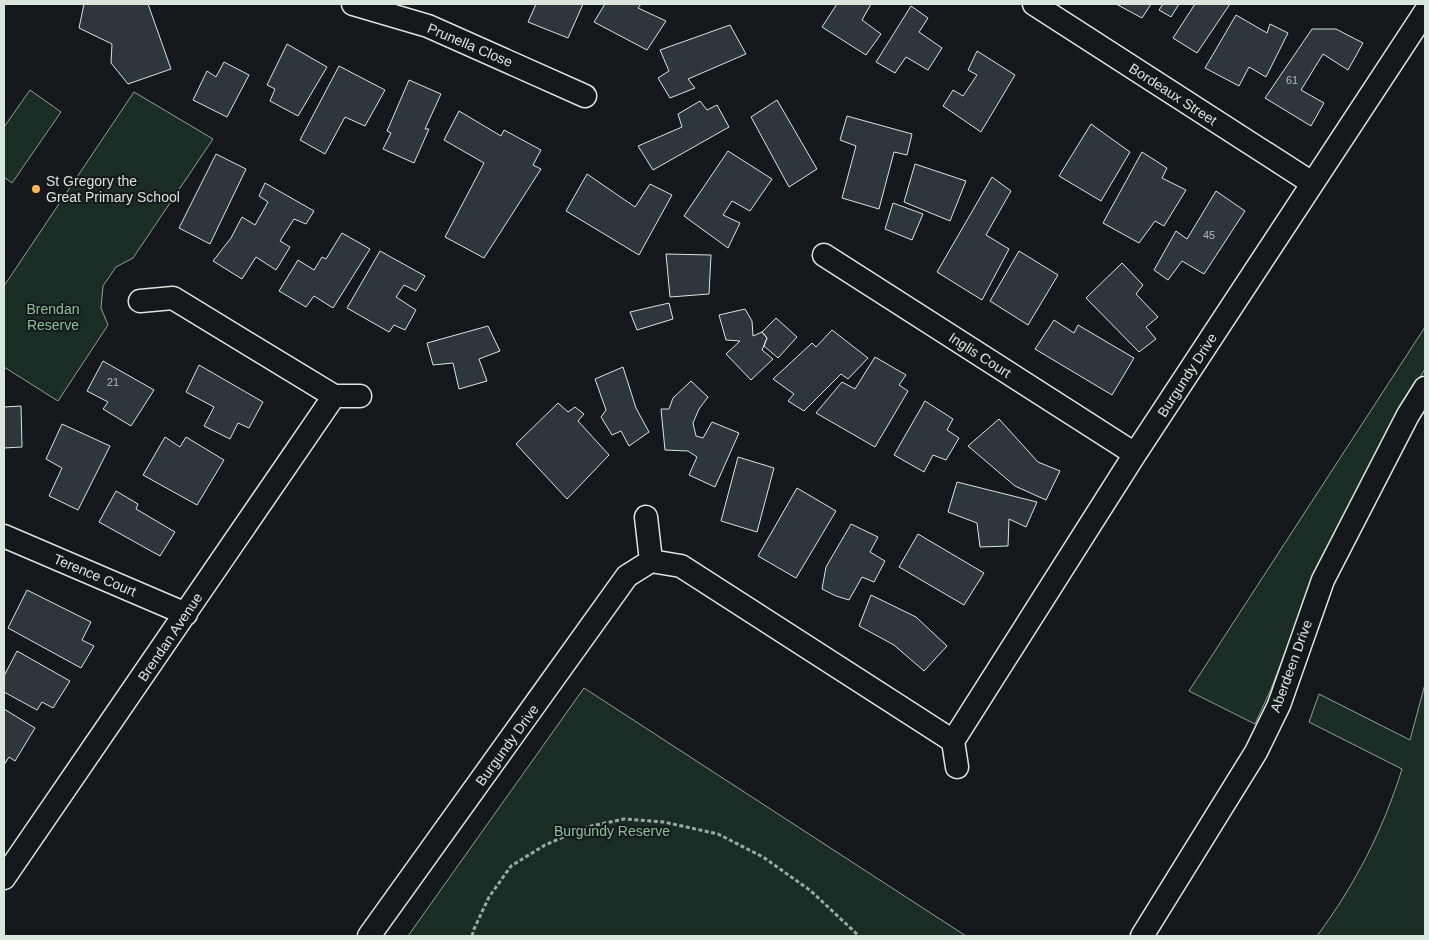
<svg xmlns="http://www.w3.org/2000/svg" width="1429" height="940" font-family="Helvetica,sans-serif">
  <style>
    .green { fill: #1a2d24; stroke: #939e99 }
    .building { fill: #2c363c; stroke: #d8e6dc }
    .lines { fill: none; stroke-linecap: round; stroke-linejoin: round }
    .street-casing { stroke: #d8e6dc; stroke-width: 25 }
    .path { stroke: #9da8a2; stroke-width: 3; stroke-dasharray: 4 2.5; stroke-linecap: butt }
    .street { stroke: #14181c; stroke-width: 22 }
    .poi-dot { fill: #ffb74d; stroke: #14181c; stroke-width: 2 }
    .labels { text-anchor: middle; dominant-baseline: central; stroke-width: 4; stroke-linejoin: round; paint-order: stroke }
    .number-label { font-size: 11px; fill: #adbab4 }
    .street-label { font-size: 14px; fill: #d8e6dc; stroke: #14181c }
    .poi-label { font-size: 14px; fill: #d8e6dc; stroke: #14181c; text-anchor: start }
    .park-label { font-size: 14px; fill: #8ac095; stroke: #14181c }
  </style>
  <rect width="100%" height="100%" fill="#14181c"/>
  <path class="green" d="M30 90 61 112 12 183 4 177V127Z
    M134 92 213 139 133 258 116 267 103 286 101 308 108 325 58 401 4 367V286Z
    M1425 327V369L1384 437 1333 538 1295 627 1271 689 1255 724 1189 691Z
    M1425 684V936H1317C1355 885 1383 830 1402 769L1309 722 1319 694 1410 740Z
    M584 688 966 936H408Z"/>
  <path class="building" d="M84 4H148L171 69 128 84 111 63 112 44 79 28Z
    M536 4H583L568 38 528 22Z
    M605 4H641L638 8 666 21 647 50 594 22Z
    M837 4H871L862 20 881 34 866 55 822 27Z
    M1116 4H1151L1142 18Z
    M1163 4H1179L1171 17 1159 10Z
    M1195 4H1230L1197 53 1173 38Z
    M911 6 928 18 919 32 942 48 928 70 906 57 895 73 876 62Z
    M1236 15 1267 33 1270 24 1288 33 1266 77 1249 67 1239 86 1205 68Z
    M730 25 746 54 688 79 695 88 670 98 658 78 669 71 660 50Z
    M1312 29H1336L1363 43 1348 70 1323 54 1301 90 1324 103 1311 126 1265 98Z
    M287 44 327 67 298 116 270 101 275 89 267 85Z
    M977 51 1015 75 981 132 943 106 953 90 963 96 977 75 968 70Z
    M224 62 249 75 227 117 193 100 207 71 216 77Z
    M339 66 385 90 365 126 345 117 325 154 300 140Z
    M409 80 441 94 425 129H429L414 163 383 149 391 133 387 131Z
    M777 100 817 169 789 187 751 117Z
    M700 101 707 110 717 105 729 127 653 170 638 146 682 127 678 114Z
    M459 111 501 136 504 130 541 150 533 165 541 169 484 258 445 237 484 163 444 140Z
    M847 116 912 134 907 155 894 152 879 209 842 198 856 146 840 140Z
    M1091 124 1130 152 1101 201 1059 176Z
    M728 151 772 179 750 211 732 201 723 215 740 223 728 248 684 216Z
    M1142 152 1167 168 1162 178 1186 190 1164 226 1155 221 1139 243 1103 223Z
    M216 154 246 169 210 244 179 228Z
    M915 164 966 181 950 221 904 202Z
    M587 174 635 207 650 184 672 195 639 255 566 211Z
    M992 177 1011 191 986 235 1009 249 982 300 937 272Z
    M265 183 314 211 306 224 294 219 280 241 290 247 276 270 256 257 242 279 213 261 231 238 242 217 255 225 268 202 259 196Z
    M1216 191 1245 211 1204 274 1182 261 1168 280 1154 270 1176 231 1187 239Z
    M893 203 923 214 912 240 885 229Z
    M342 233 370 249 333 308 314 296 306 307 279 291 298 260 314 270 322 257 326 259Z
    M380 251 425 276 416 291 404 285 396 297 416 310 405 330 394 325 389 332 347 308Z
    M1019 251 1058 275 1028 325 990 301Z
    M666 254 711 255 709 294 670 297Z
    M1122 263 1143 285 1136 294 1158 317 1146 327 1156 339 1139 352 1086 298Z
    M669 303 673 319 637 330 630 312Z
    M745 309 752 321 753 336 762 332 767 338 762 350 773 359 751 380 726 354 740 341 726 340 719 315Z
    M776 318 797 337 778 358 764 346 767 338 762 332Z
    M1054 320 1074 333 1078 325 1134 358 1112 395 1035 349Z
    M488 326 500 351 479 359 487 381 459 389 453 363 433 365 427 343Z
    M832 330 868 358 848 379 841 374 804 411 788 401 794 394 773 379 812 343 816 347Z
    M875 357 906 375 899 385 908 391 875 447 816 413 842 382 855 389Z
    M103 361 154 390 131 426 103 409 108 402 87 391Z
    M199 365 263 402 249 428 238 423 230 439 204 426 214 407 186 392Z
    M623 367 636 408 649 432 629 446 621 431 612 435 601 417 606 410 595 379Z
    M691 381 708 397 699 409 693 423 696 436 703 438 712 422 739 433 715 487 689 475 697 457 688 451 665 450 661 409H669L673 398Z
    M925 401 953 419 947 430 959 438 946 460 933 455 924 472 894 455Z
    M558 403 568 412 575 407 584 414 578 421 609 455 567 499 516 444Z
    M21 406 22 447 4 448V407Z
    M999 419 1038 462 1060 471 1046 500 1015 486 968 446Z
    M62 424 110 446 78 510 49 496 62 468 46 459Z
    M165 437 180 447 186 437 224 460 197 505 143 475Z
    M738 457 774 468 757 532 721 521Z
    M957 482 1037 502 1026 527 1009 519 1008 546 980 547 977 523 948 512Z
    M797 488 836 511 796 578 758 556Z
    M116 491 138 504 136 509 175 532 160 556 99 522Z
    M851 524 878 537 870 552 885 561 874 582 862 577 849 600 836 596 822 589 826 567Z
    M918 534 984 573 964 605 899 567Z
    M27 590 91 622 82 640 94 646 81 668 8 628Z
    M871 595 916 617 947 646 924 671 894 645 859 626Z
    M17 651 70 681 53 708 42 702 37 710 4 692V676Z
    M4 709 35 728 15 761 9 757 4 765Z"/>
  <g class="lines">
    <defs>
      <path id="street" d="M353 4 428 26 585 96
        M1034 4 1312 183
        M824 255 1135 454
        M140 301 173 298 334 396
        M4 536 186 614
        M651 561 681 566 953 741 957 767
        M953 741 1135 454 1425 12
        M4 878 334 396H360
        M369 936 627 576 651 561 646 517
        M1142 936 1256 752 1279 705 1323 580 1408 415 1425 388"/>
    </defs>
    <use href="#street" class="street-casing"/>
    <path class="path" d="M472 936 474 929 489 897 511 866 545 845 587 827 624 819 664 822 718 834 763 857 811 891 859 936"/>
    <use href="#street" class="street"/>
  </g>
  <circle class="poi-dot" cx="36" cy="189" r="5"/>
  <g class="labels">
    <g class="number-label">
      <text x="1292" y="80">61</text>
      <text x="1209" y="235">45</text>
      <text x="113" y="382">21</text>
    </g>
    <g class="street-label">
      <text transform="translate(470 45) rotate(23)">Prunella Close</text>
      <text transform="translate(1173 94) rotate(33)">Bordeaux Street</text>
      <text transform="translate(980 355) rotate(33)">Inglis Court</text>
      <text transform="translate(1187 375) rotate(-57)">Burgundy Drive</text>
      <text transform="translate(95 575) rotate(23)">Terence Court</text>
      <text transform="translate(170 637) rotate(-56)">Brendan Avenue</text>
      <text transform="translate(1291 666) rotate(-70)">Aberdeen Drive</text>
      <text transform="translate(507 745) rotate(-54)">Burgundy Drive</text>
    </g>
    <g class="poi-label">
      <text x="46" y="181">St Gregory the<tspan x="46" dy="16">Great Primary School</tspan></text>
    </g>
    <g class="park-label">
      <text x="53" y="309">Brendan<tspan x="53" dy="16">Reserve</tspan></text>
      <text x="612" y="831">Burgundy Reserve</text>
    </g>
  </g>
  <rect width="1429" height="940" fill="none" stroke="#d8e6dc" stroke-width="10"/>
</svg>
